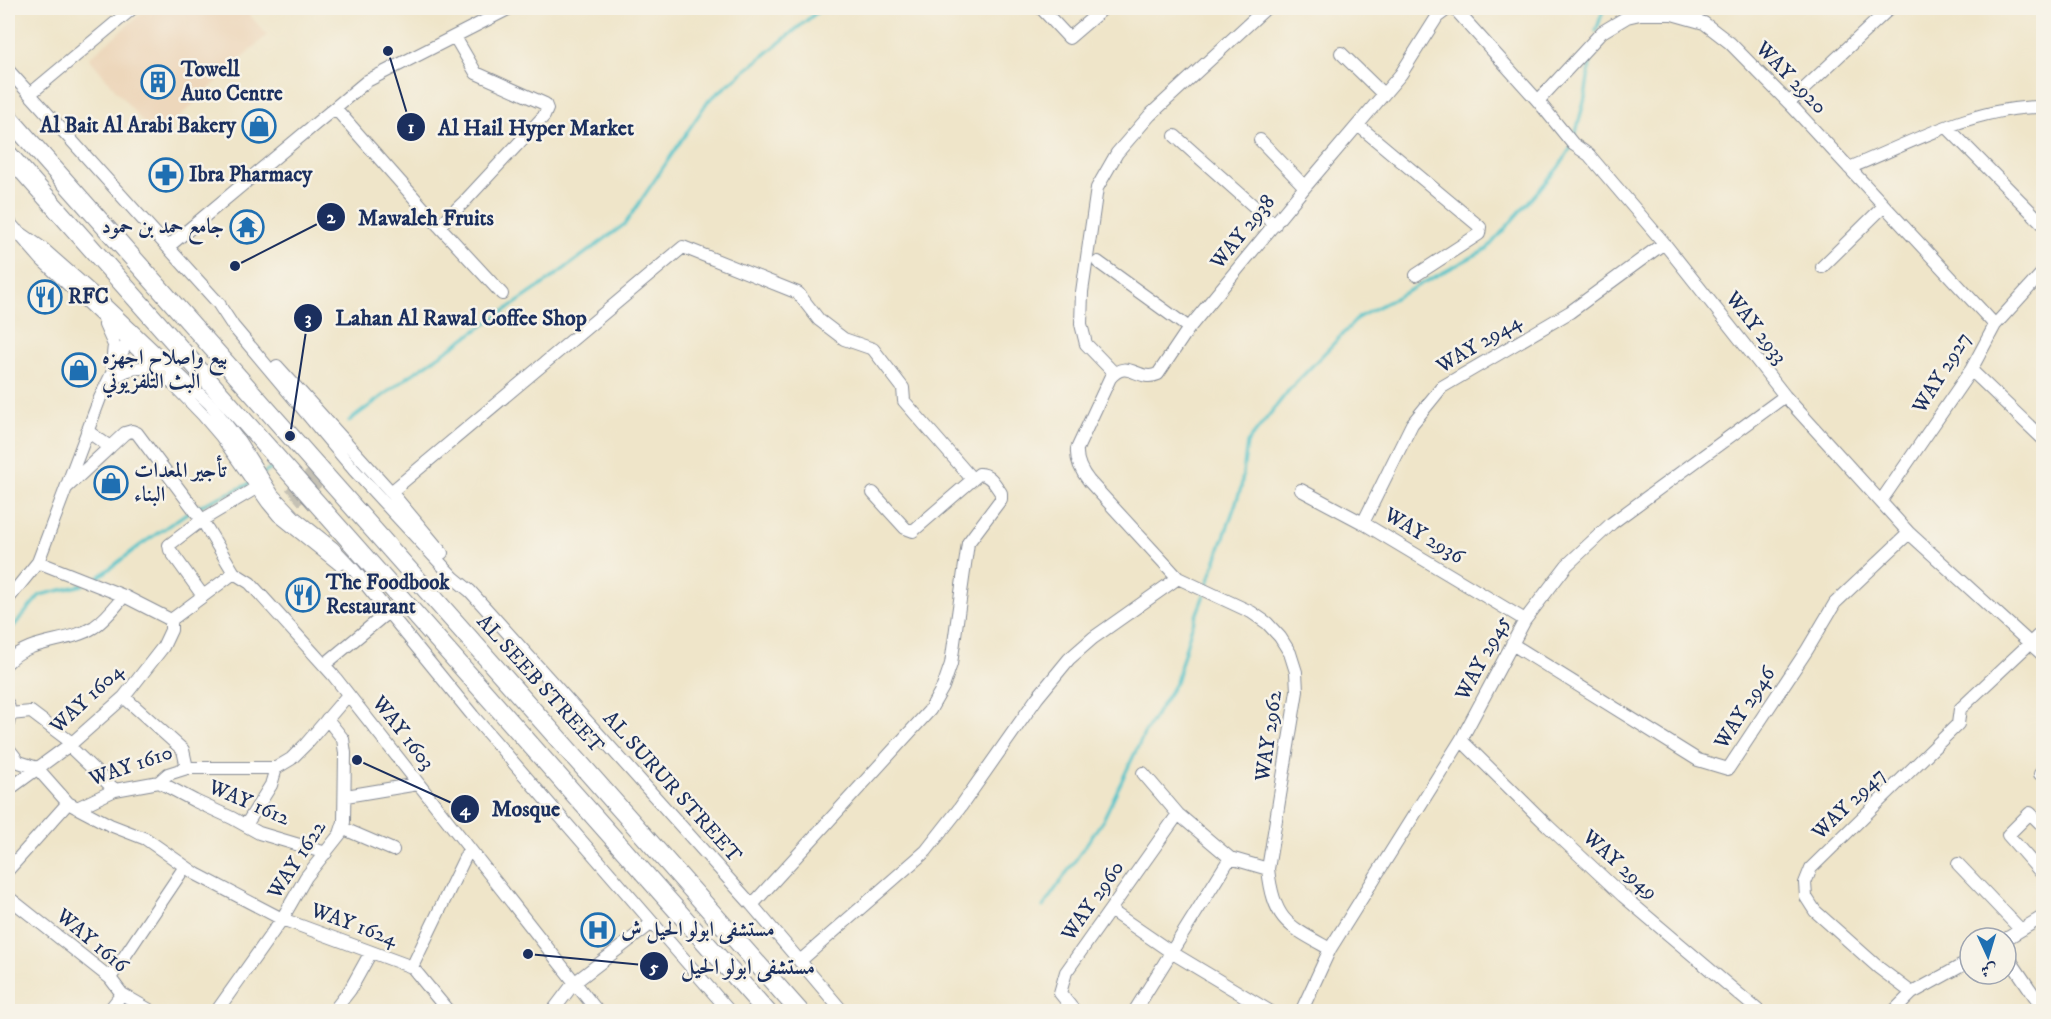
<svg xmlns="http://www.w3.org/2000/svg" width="2051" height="1019" font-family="'IM FELL DW Pica',Amiri,serif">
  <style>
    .built { fill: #edd7bb }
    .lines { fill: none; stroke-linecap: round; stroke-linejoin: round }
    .stream { stroke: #55c3c9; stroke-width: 3 }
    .minor-tunnel { stroke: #c5c1b4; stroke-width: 12; stroke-dasharray: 12 6; stroke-linecap: butt }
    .minor-casing { stroke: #858a94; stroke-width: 14 }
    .highway-casing { stroke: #858a94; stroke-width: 20 }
    .minor { stroke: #fff; stroke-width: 12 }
    .highway { stroke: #fff; stroke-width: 18 }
    .labels { text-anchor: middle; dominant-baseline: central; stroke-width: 5; stroke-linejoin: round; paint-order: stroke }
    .poi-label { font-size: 21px; font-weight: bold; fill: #1b2f5e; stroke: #f7f3e8; text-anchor: start }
    .street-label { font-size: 21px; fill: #1b2f5e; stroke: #f7f3e8 }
    .leader { fill: none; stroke: #1b2f5e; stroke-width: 2 }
    .callout-dot { fill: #1b2f5e; stroke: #f7f3e8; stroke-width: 2 }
    .mark-label { font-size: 18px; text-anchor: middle; font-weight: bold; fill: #fff }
    .callout-label { font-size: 22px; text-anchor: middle; font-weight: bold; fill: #1b2f5e; stroke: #f7f3e8; stroke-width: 5; stroke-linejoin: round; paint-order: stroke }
  </style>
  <rect width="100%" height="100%" fill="#f7f3e8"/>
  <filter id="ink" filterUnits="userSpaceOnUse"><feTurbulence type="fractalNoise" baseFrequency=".0167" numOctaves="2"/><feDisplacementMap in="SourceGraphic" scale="12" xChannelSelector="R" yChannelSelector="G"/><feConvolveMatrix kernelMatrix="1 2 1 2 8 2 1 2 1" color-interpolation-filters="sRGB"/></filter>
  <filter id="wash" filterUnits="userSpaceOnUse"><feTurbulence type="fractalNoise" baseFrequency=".008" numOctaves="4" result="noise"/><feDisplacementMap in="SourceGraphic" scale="24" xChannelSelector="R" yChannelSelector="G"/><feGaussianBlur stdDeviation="1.35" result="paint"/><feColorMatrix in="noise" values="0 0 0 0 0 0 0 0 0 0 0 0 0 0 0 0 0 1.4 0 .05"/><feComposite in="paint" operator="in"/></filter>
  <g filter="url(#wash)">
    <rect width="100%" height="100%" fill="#efe5c9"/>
    <path class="built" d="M148 8H243L267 35 159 136 156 132 152 133 89 58Z"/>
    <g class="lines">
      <path class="stream" d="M1596 31 1604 8
        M1574 140 1585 98 1592 50
        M349 421 408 377 541 286 625 224 708 101 822 8
        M264 473 275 467
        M197 507 247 485 251 482
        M95 580 139 546 191 510
        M1206 589 1241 488 1247 443 1289 390 1359 317 1487 249 1558 168 1572 146
        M8 633 40 595 83 585
        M1043 907 1103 820 1144 734 1176 682 1191 629 1204 595"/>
    </g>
  </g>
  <g filter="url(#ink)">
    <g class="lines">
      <path class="minor-tunnel" d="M290 494 328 459
        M295 501 335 467"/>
      <defs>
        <path id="minor" d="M1041 8 1069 38 1104 8
          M1454 8 1538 101 1573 144 1589 155 1664 243 1785 396 1909 533 2044 656
          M1341 53 1383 94
          M8 70 220 305
          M30 94 133 8
          M1538 101 1602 32 1627 17 1640 14H1672L1704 23 1730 43 1789 103 1995 325
          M1789 103 1890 8
          M335 108 439 226 502 294
          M1359 126 1480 227 1479 234 1416 275
          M1947 127 2044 225
          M1175 136 1275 225
          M1260 140 1305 187
          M1849 168C1911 143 1975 106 2044 107
          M8 221 42 260 172 383 203 415 221 436 268 503 278 515 339 564
          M439 226 464 202 544 116 547 109 545 104 476 73 455 37
          M19 232 42 248 92 292 211 405 239 441 273 495 294 517 333 548 354 570 473 716 730 1012
          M169 246 367 81 510 8
          M1098 262 1189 328
          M1822 267 1884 206
          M216 300 233 326 354 470 454 578 470 591 752 905 843 1012
          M105 325 114 345 112 365
          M277 366 391 492 442 553
          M1971 370 2044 440
          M1114 373 1086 344 1081 324 1082 292 1097 188 1117 153 1150 115 1266 8
          M111 382C124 367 139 366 158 370
          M87 431 110 447 125 433 132 431 137 433 202 520 234 573 250 583 333 675 598 1012
          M67 487 110 447
          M1301 490 1363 523 1525 620
          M391 492 683 247 798 293 819 320 844 339 873 349 903 388 904 401 972 479
          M1881 501 1971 370 1995 325 2044 271
          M1363 523 1412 424 1442 387 1570 312 1664 243
          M203 596 170 550 169 545 202 520 256 488
          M8 599 38 562 100 398 131 334
          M171 620 234 573
          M1512 644 1698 760 1728 769 1807 650 1835 603 1909 533
          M8 662C30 638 67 644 94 627 106 619 115 607 124 596
          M324 665 388 612
          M124 697 183 750 187 768
          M8 704 10 714 8 724
          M10 714 31 712 72 743
          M1461 740 1548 826 1623 896 1760 1012
          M68 745 115 790
          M8 748 19 762 37 768 68 803 110 825 146 839 196 874 282 919 412 967 449 1012
          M1143 773 1178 814 1230 858 1268 869
          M2040 774 2044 770
          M159 782 195 801 232 818 259 833 326 853
          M8 790 72 743 124 697 163 647 171 630V620L124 596 38 562
          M346 796 418 784
          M77 808 115 790 159 782 168 774 187 768H276L291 759 306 744 348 695
          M246 825 271 785 276 768
          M2044 827 2030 813 2008 835 2044 876
          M342 828 393 850
          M1958 864 2020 929
          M8 870 68 803
          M8 897 110 978 122 994 153 1012
          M752 905 930 710 943 687 951 664 968 543 1001 499V493C996 486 990 473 979 474L913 531 905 528 873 493
          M1110 910 1171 952 1271 1012
          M2006 939 2044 916
          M1330 949C1287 925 1274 921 1268 869L1297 691 1296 672 1290 653 1280 637 1267 623 1251 612 1178 578 1089 481C1081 471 1076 461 1077 449L1110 378C1128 357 1138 383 1158 374L1189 328 1305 187 1401 74 1437 17 1449 8
          M2006 954 2044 1010
          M800 961 926 851 959 809 1037 698 1069 659 1093 638 1178 578
          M412 967 469 849
          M110 978 184 868
          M1912 993 1879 968 1815 911 1806 897 1805 883 1811 868 1958 724 1960 709 2044 630
          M108 1012 122 994
          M216 1012 282 919 306 877 340 834 344 822 345 753 343 739 327 719
          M333 1012 350 990 371 952
          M552 1012 574 983 652 923
          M1076 1012 1072 1008 1060 993 1066 972 1178 814
          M1134 1012 1230 858
          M1301 1012 1330 949 1461 740 1525 620 1567 565 1612 523 1785 396
          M1893 1012 1912 993 1970 961"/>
        <path id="highway" d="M8 117 800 1012
          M8 154 767 1012"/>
      </defs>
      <use href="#minor" class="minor-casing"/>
      <use href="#highway" class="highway-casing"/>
      <use href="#minor" class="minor"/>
      <use href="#highway" class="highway"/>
    </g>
  </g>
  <defs>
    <symbol id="building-ring" viewBox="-11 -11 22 22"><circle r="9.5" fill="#f7f3e8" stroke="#1f6fb2" stroke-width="1.5"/><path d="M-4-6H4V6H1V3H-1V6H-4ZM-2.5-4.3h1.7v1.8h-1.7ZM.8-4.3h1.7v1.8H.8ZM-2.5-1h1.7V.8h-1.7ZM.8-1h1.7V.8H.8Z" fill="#1f6fb2"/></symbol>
    <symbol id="shop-ring" viewBox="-11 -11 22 22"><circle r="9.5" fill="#f7f3e8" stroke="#1f6fb2" stroke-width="1.5"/><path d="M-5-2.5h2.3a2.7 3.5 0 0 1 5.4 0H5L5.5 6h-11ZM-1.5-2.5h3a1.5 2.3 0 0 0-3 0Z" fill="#1f6fb2"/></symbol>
    <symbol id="pharmacy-ring" viewBox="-11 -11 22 22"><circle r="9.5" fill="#f7f3e8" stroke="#1f6fb2" stroke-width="1.5"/><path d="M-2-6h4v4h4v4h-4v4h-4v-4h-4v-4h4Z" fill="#1f6fb2"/></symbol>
    <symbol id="temple-ring" viewBox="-11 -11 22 22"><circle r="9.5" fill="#f7f3e8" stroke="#1f6fb2" stroke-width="1.5"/><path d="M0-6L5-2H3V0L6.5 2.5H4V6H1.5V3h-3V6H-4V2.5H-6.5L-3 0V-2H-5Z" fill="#1f6fb2"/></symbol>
    <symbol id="restaurant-ring" viewBox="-11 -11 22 22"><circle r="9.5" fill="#f7f3e8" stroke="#1f6fb2" stroke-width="1.5"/><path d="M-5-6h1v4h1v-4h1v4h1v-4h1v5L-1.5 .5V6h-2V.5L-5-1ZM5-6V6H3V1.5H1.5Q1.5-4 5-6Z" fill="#1f6fb2"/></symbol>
    <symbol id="hospital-ring" viewBox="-11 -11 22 22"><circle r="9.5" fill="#f7f3e8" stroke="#1f6fb2" stroke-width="1.5"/><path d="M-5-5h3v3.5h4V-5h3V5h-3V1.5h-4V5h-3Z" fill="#1f6fb2"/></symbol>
  </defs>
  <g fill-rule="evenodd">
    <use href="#building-ring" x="139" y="63" width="38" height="38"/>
    <use href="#shop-ring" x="240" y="107" width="38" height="38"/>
    <use href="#pharmacy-ring" x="147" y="156" width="38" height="38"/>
    <use href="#temple-ring" x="228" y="208" width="38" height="38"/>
    <use href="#restaurant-ring" x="26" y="278" width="38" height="38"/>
    <use href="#shop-ring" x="60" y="351" width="38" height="38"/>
    <use href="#shop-ring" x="92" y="464" width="38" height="38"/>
    <use href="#restaurant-ring" x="284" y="576" width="38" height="38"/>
    <use href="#hospital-ring" x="579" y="911" width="38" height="38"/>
  </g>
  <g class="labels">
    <g class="poi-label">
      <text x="181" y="70">Towell<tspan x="181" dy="24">Auto Centre</tspan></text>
      <text x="236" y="126" text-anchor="end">Al Bait Al Arabi Bakery</text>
      <text x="189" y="175">Ibra Pharmacy</text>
      <text x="224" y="227" text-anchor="end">جامع حمد بن حمود</text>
      <text x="68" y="297">RFC</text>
      <text x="102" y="358">بيع وإصلاح اجهزه<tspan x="102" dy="24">البث التلفزيوني</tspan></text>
      <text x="134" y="471">تأجير المعدات<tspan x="134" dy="24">البناء</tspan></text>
      <text x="326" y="583">The Foodbook<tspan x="326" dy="24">Restaurant</tspan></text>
      <text x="621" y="930">مستشفى ابولو الحيل ش</text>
    </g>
    <g class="street-label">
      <text transform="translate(1791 78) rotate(46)">WAY 2920</text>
      <text transform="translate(1243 232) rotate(-51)">WAY 2938</text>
      <text transform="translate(1756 328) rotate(52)">WAY 2933</text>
      <text transform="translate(1479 344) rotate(-31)">WAY 2944</text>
      <text transform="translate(1942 373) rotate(-58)">WAY 2927</text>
      <text transform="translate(1424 536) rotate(31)">WAY 2936</text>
      <text transform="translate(1483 658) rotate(-62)">WAY 2945</text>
      <text transform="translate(540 684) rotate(48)">AL SEEB STREET</text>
      <text transform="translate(87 699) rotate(-43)">WAY 1604</text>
      <text transform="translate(1745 708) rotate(-57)">WAY 2946</text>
      <text transform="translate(403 733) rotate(52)">WAY 1603</text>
      <text transform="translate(1269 736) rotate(-82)">WAY 2962</text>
      <text transform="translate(131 766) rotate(-19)">WAY 1610</text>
      <text transform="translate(672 787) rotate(48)">AL SURUR STREET</text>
      <text transform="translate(249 803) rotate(23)">WAY 1612</text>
      <text transform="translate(1849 804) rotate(-44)">WAY 2947</text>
      <text transform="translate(297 860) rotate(-57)">WAY 1622</text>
      <text transform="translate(1620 865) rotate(42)">WAY 2949</text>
      <text transform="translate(1093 901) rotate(-55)">WAY 2960</text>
      <text transform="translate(354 925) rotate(20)">WAY 1624</text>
      <text transform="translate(92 941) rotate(40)">WAY 1616</text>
    </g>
  </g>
  <path class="leader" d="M388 51L411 127M235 266L331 217M290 436L308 318M357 760L465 809M528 954L654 966"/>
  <g class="callout-dot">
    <circle cx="388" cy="51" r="6"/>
    <circle cx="235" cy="266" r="6"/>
    <circle cx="290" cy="436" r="6"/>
    <circle cx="357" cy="760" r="6"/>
    <circle cx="528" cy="954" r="6"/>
    <circle cx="411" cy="127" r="15"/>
    <circle cx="331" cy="217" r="15"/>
    <circle cx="308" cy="318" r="15"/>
    <circle cx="465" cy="809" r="15"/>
    <circle cx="654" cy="966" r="15"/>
  </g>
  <g class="mark-label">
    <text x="411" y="133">1</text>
    <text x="331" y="223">2</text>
    <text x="308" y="324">3</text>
    <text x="465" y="815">4</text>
    <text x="654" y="973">5</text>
  </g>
  <g class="callout-label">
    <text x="536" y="135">Al Hail Hyper Market</text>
    <text x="426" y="225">Mawaleh Fruits</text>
    <text x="461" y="325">Lahan Al Rawal Coffee Shop</text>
    <text x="526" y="816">Mosque</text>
    <text x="748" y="974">مستشفى ابولو الحيل</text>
  </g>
  <rect width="2051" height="1019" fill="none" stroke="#f7f3e8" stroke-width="30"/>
  <g transform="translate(1988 956) rotate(176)"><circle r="28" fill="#f7f3e8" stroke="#9fa5b1" stroke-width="1.5"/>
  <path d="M0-4.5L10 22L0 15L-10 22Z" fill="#1f6fb2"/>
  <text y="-9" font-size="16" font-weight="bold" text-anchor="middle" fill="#1b2f5e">ش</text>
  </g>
</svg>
